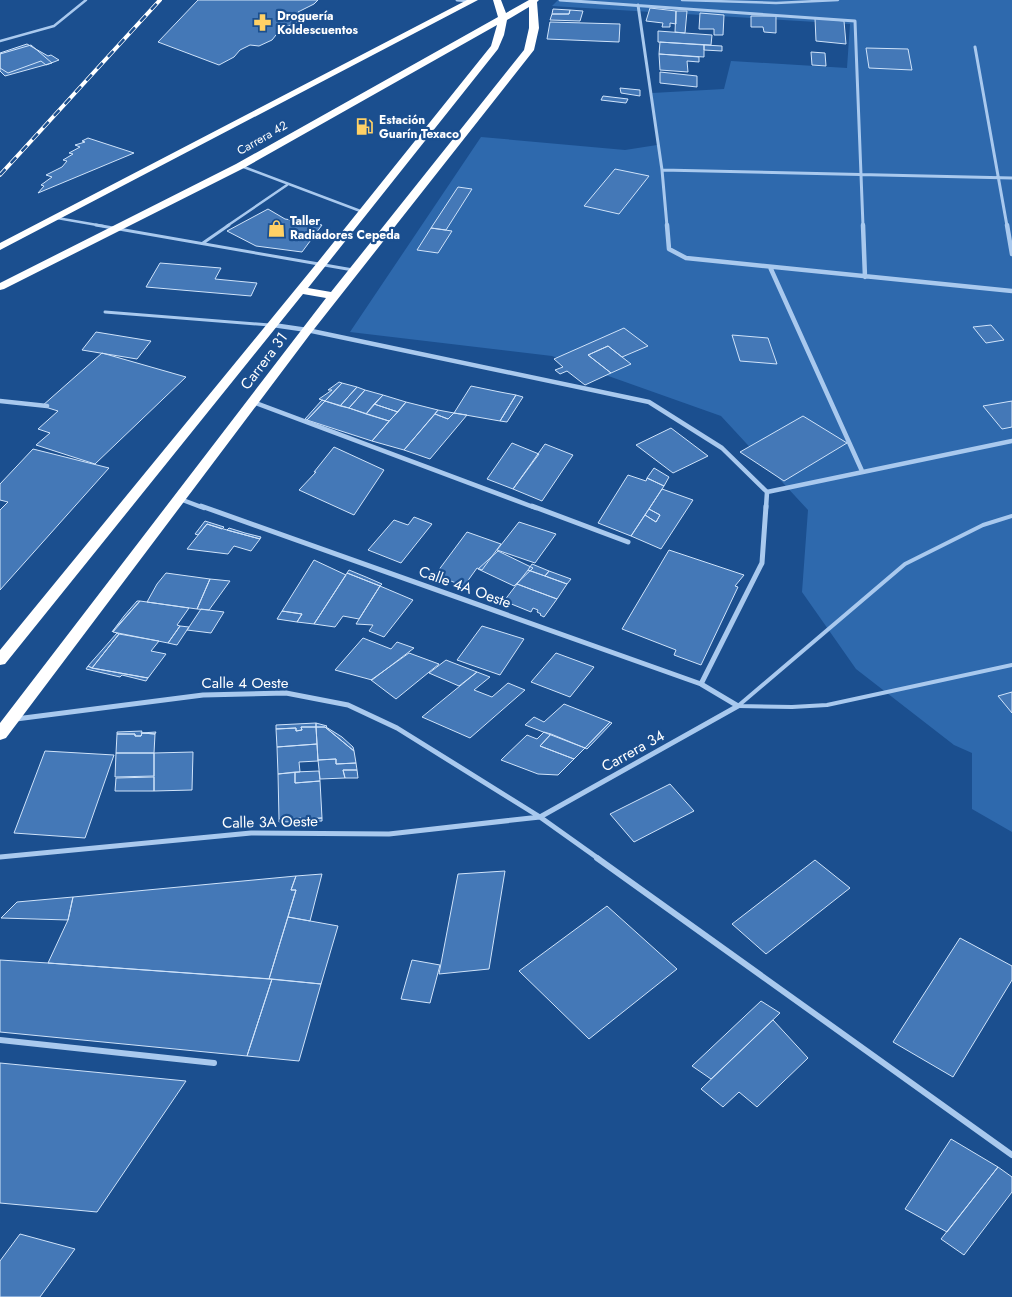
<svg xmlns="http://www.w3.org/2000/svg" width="1012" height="1297" font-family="Jost,sans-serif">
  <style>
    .green { fill: #2e69ad }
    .building { fill: #4478b7; stroke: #cfe3fa }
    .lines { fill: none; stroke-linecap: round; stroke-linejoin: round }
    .lane-far2 { stroke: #a9c9ee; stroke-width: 2.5 }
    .lane-far1 { stroke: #a9c9ee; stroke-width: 3 }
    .lane { stroke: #a9c9ee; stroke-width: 4 }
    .street-far3 { stroke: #a9c9ee; stroke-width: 3 }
    .street-far2 { stroke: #a9c9ee; stroke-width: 4.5 }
    .street-far1 { stroke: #a9c9ee; stroke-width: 5 }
    .street { stroke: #a9c9ee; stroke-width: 6 }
    .highway { fill: #fff; fill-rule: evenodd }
    .rail-casing { stroke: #fff; stroke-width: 4 }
    .rail { stroke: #1b4f8f; stroke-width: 2.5; stroke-dasharray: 8; stroke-linecap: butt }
    .labels { text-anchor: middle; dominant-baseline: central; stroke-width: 4.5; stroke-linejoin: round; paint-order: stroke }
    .far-poi-label { font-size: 12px; font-weight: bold; fill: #fff; stroke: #1b4f8f; text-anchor: start }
    .far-street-label { font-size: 12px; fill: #fff; stroke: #1b4f8f }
    .street-label { font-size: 15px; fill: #fff; stroke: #1b4f8f }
  </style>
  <rect width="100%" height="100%" fill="#1b4f8f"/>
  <path class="green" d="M558 0H1012V832L972 809V753L954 745 856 669 802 592 808 510 721 416 552 356 350 332 481 137 625 150 657 145 652 93 724 89 731 61 847 68 850 24 552 6Z"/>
  <path class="building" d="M198 0H318L314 4 298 12 309 16 280 30 272 40 259 46 250 45 240 50 234 57 219 65 158 42Z
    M650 8 676 11V24L670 23V27H662L663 23 646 21Z
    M553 9 570 10 569 14H552Z
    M570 10 583 11 580 21 550 20 552 14H569Z
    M676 11H687L685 33 675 32Z
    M700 13 724 15 723 35H714V29H699Z
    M751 16H776V33L764 32 763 27H751Z
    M815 18 844 21 846 44 816 41Z
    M550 22 620 24 619 42 547 39Z
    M658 31 712 35 711 45 658 42Z
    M660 42 704 45V57L659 54Z
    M27 44 48 56 51 55 59 60 46 65 41 61 8 73 0 68V53Z
    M31 45 52 63 5 76 0 71V54Z
    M704 45 722 46V51L704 50Z
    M866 48 908 49 912 70 869 68Z
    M811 52 825 53 826 66 812 65Z
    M659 54 699 57V62L687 61 688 72 660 70Z
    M660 72 697 76V87L660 83Z
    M620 88 640 90V96L621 93Z
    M603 96 628 99 626 103 601 100Z
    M88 138 134 153 38 193 44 186 41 185 52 177 46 175 62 167 67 161 63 160 73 154 69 153 80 147 75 145 85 142 82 141Z
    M615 169 649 176 619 214 584 206Z
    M458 187 472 189 446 230 431 228Z
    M268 209 285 219 322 225 302 252 256 246 227 231Z
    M431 228 452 231 438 253 417 250Z
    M160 263 221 268 215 279 257 283 251 296 146 287Z
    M991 325 1004 340 986 343 973 327Z
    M624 328 648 346 622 357 608 346 588 355 611 373 585 385 567 371 560 374 555 370 563 367 554 359Z
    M96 332 151 341 137 359 82 350Z
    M732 335 768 338 777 364 740 361Z
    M608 346 622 357 631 364 611 373 588 355Z
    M102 353 186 377 95 464 36 445 50 433 38 429 58 411 42 406Z
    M339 382 342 383 325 401 319 399 332 390H328Z
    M342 383 357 387 340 406 325 401Z
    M471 386 500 392 516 395 500 421 454 413Z
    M357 387 365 390 349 408 340 406Z
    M365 390 383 395 366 414 349 408Z
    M383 395 406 402 398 412 374 404Z
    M516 395 523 397 507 422 500 421Z
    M322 400 325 401 307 420 305 419Z
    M325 401 349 408 389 421 372 441 307 420Z
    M1012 401V427L1002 429 983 406Z
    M406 402 438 410 404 450 372 441Z
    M374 404 398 412 389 421 366 414Z
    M438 410 454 413 448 419 435 414Z
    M454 413 467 415 430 459 404 450 435 414 448 419Z
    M803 416 847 443 784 481 740 452Z
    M671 428 708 456 673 473 636 445Z
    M512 443 539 454 513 489 487 479Z
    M545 444 573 455 542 501 513 489Z
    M334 447 384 470 354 515 299 490 316 472H314Z
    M33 449 109 468 0 590V510L8 502 0 500V484Z
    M654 468 669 477 664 486 647 478Z
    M628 475 646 481 647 478 664 486 631 536 598 523Z
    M662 489 693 500 661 549 631 536 645 515 656 522 660 515 649 509Z
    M649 509 660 515 656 522 645 515Z
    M414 517 432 524 401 563 368 550 394 520 408 525Z
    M205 521 224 527 222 529 207 524 198 535 195 534Z
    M519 522 556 534 535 563 497 550Z
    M207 524 227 530 260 539 251 551 234 546 228 554 187 549Z
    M229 528 245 533 261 537 260 539 227 530Z
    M467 532 501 544 482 570 477 568 464 586 435 575Z
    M669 550 744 575 735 586 738 587 701 665 674 655 676 650 622 629Z
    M498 551 533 568 514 586 478 569Z
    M314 560 346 575 314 624 297 622 302 614 282 611Z
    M532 564 549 571 545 576 528 570Z
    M349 570 366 577 382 584 380 586 347 573Z
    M528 570 545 576 567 584 557 599 517 584Z
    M549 571 571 579 567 584 545 576Z
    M166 573 210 579 197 609 147 602 157 584Z
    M347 573 380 586 359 619 343 616 335 627 314 624Z
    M210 579 230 581 209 610 197 609Z
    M517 584 557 599 544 617 540 615 541 614 537 612 538 610 533 608 531 612 504 601Z
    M380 586 413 600 384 637 369 631 373 625 356 624Z
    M137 601H140L112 632 124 616Z
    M140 601 189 608 177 625 180 626 168 643 113 632Z
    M201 609 224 612 211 633 187 630Z
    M282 611 302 614 297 622 277 619Z
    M180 626 189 627 177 645 168 643Z
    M482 626 524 639 500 675 457 660Z
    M117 633 119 634 92 668 88 666Z
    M119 634 159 641 151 651 166 654 148 678 92 668Z
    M363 638 391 649 397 642 414 648 372 680 335 670Z
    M409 653 439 664 396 699 371 680Z
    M556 653 594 667 570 697 531 682Z
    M446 660 451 662 477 672 459 686 429 673Z
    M88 666 92 668 148 678 146 681 122 675 120 677 86 669Z
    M477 672 490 677 474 690 492 697 508 683 525 690 470 738 422 717Z
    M1012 692V713L998 696Z
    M564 704 610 722 585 748 525 725 534 717 544 722Z
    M610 722 612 723 587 749 585 748Z
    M316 723 327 726 326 727 342 737 353 747 354 751 325 727H316Z
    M316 723V727H301L302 730 296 731V728L276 729V725Z
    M301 727H316L317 744 277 747 276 729 296 728V731L302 730Z
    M316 727H325L354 751 356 763 336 764V759L318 760Z
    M142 731 141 733 156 732 155 734 142 733 141 736H135V734H117V732Z
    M544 732 551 734 540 746 574 759 558 775 538 774 501 760 527 735 537 739Z
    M142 733 155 734 154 753H116L117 734H135V736H141Z
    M551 734 585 748 574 759 540 746Z
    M317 744 318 761 299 762 300 772 278 774 277 747Z
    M45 751 114 755 85 838 14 833Z
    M193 752 192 790 154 791V753Z
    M116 753H154V776L115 777Z
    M336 759V764L356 763 357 770H343L345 778 320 779 318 760Z
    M343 770H357L358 778H345Z
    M319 771 320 781 295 783V772Z
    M295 772V783L320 781 322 818 279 819 278 774Z
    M154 777V791H115L116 778Z
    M670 784 694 811 634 842 610 814Z
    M301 818V820L322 818V821L279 822V819Z
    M815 860 850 888 766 954 732 924Z
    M505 871 489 969 439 974 458 874Z
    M322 874 310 921 288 917 296 890H291L296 876Z
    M296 876 291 890H296L269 979 48 963 68 920 73 897Z
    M73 897 68 920 1 918 17 902Z
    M607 906 677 969 589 1039 519 971Z
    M288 917 338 926 321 984 269 979Z
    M960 938 1012 966V980L953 1077 893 1042Z
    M0 960 48 963 272 979 247 1056 0 1032Z
    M412 960 440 965 430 1003 401 999Z
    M272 979 321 984 299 1061 247 1056Z
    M761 1001 780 1013 711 1079 692 1066Z
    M773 1020 808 1058 757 1107 739 1092 723 1107 701 1089Z
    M0 1063 186 1081 97 1212 0 1203Z
    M951 1139 998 1167 947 1232 905 1209Z
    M998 1167 1012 1177V1192L964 1255 941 1239Z
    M20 1234 75 1249 40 1297H0V1261Z"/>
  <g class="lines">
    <path class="lane-far2" d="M682 0 776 3 838 0
      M0 41 54 26 86 0
      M241 166 363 212
      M57 218 103 226
      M227 226 287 185"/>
    <path class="lane-far1" d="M96 225 353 270
      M203 243 229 225
      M105 312 270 325"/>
    <path class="lane" d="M738 706 905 564 983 525 1012 516
      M738 706 792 707 827 705 1012 665"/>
    <path class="street-far3" d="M457 0 471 1
      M560 0 855 21 863 226
      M638 5 662 170 667 226
      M975 47 1007 226
      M662 170 1012 178"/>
    <path class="street-far2" d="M667 225 669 249 686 258 1012 291
      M863 225 865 277
      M1007 225 1012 254
      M770 267 862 471
      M273 325 307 330 649 402 722 448 767 492 766 508
      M0 401 47 406
      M253 402 536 508
      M767 492 1012 441
      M180 499 204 508"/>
    <path class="street-far1" d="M201 506 701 684 738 706
      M532 506 628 542
      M701 684 762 563 766 506
      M16 719 203 695 286 693 348 705 397 728 540 817 599 859
      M0 857 251 833 389 834 540 817 738 706"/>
    <path class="street" d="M597 858 1012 1155
      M0 1040 214 1063"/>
    <path class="highway" d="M467 0H478L0 250V243Z
      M493 0H501L506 13 529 0H539L537 2 539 28 534 50 311 333 6 738 0 740V723L326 298 303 294 5 664 0 665V650L317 263 491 46 497 25 244 168 4 289 0 290V283L236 164 498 17ZM529 7V28L524 50 331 292 308 288 498 49 504 35 507 20Z"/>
    <defs>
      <path id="rail" d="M0 175 160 0"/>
    </defs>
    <use href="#rail" class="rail-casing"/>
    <use href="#rail" class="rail"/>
  </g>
  <defs>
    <symbol id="pharmacy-bare" viewBox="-9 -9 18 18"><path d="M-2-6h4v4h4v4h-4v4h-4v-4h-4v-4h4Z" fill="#ffd166" stroke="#1b4f8f" stroke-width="2.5" paint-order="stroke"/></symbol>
    <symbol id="fuel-bare" viewBox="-9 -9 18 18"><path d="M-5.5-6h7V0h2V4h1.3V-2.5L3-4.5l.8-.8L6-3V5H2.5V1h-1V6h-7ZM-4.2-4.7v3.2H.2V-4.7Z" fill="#ffd166" stroke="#1b4f8f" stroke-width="2.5" paint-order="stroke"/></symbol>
    <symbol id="shop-bare" viewBox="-9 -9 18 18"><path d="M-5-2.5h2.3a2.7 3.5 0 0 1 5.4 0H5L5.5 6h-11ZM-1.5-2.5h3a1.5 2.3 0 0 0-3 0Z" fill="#ffd166" stroke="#1b4f8f" stroke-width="2.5" paint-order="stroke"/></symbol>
  </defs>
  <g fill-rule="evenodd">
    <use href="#pharmacy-bare" x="250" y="10" width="25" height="25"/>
    <use href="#fuel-bare" x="352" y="114" width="25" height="25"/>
    <use href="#shop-bare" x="264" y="216" width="25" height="25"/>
  </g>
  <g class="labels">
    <g class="far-poi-label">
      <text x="277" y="16">Droguería<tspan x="277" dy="14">Koldescuentos</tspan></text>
      <text x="379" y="120">Estación<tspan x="379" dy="14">Guarín Texaco</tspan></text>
      <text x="290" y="221">Taller<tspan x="290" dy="14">Radiadores Cepeda</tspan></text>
    </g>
    <g class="far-street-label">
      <text transform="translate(262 138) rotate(-30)">Carrera 42</text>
    </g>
    <g class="street-label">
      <text transform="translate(264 361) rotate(-53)">Carrera 31</text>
      <text transform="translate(465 587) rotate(20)">Calle 4A Oeste</text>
      <text x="245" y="683">Calle 4 Oeste</text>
      <text transform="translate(633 751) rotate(-29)">Carrera 34</text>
      <text transform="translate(270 822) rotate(-1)">Calle 3A Oeste</text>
    </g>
  </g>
</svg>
